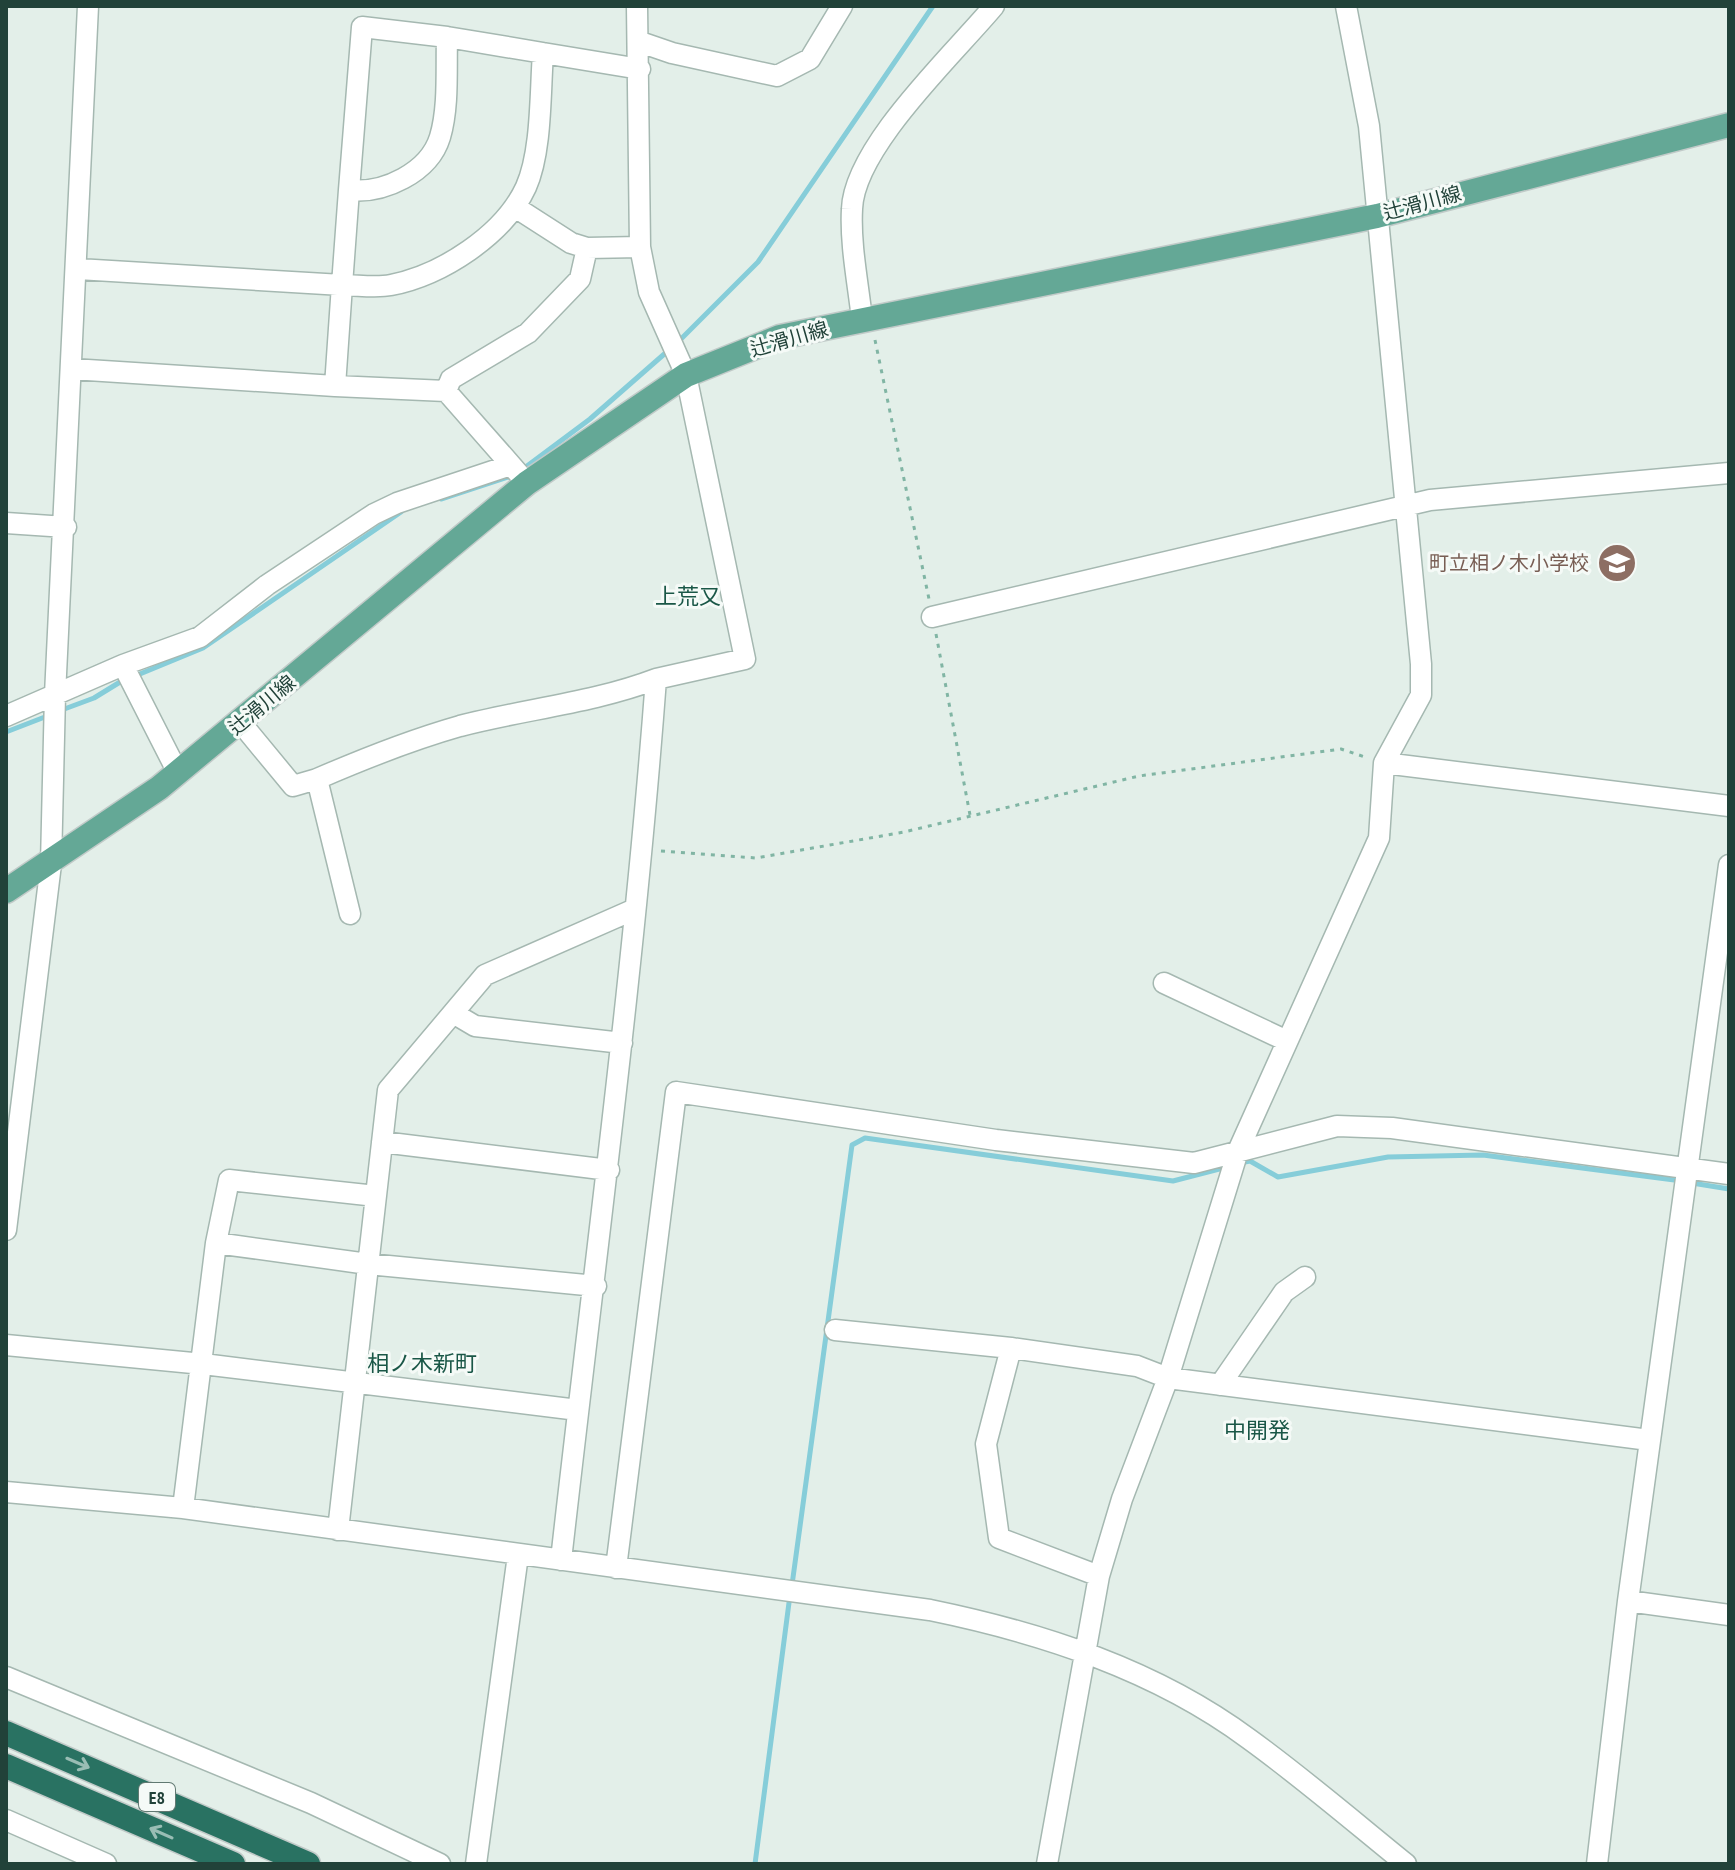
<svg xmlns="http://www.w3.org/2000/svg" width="1735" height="1870" font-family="'PT Sans Narrow','Noto Sans JP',sans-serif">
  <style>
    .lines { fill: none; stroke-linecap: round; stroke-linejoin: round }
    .stream { stroke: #86cdd9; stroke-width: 5 }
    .minor-casing { stroke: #a5b8b1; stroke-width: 23 }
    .major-casing { stroke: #c1cac8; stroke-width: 27 }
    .highway-casing { stroke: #c1cac8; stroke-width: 27 }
    .path { stroke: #81b5a4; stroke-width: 3; stroke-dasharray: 4 6; stroke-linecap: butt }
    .minor { stroke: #fff; stroke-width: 20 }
    .major { stroke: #64a896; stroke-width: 24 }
    .highway { stroke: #297262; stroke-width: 24 }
    .oneway { stroke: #99bdb4 }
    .labels { text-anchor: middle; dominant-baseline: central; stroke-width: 6; stroke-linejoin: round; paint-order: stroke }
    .shield { fill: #f5faf7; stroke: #617972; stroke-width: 2 }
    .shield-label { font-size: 18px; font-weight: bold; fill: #214239 }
    .street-label { font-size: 20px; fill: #214239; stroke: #f5faf7 }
    .education-label { font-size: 20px; fill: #785e54; stroke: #f5faf7; text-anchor: end }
    .neighbourhood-label { font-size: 22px; fill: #1a5747; stroke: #f5faf7 }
  </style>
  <rect width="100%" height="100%" fill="#e3efe9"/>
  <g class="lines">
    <path class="stream" d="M678 342 758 262 933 6
      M523 469 590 419 670 349
      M441 499 511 476
      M135 676 203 648 401 512
      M59 711 94 698 125 679
      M6 732 50 715
      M1240 1163 1250 1161 1278 1177 1388 1157 1483 1155 1682 1181
      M1692 1183 1729 1189
      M792 1585 852 1145 865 1138 1173 1181 1227 1167
      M755 1864 790 1595"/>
    <defs>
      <path id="minor" d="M640 42 672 53 777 76 810 59 842 6
        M543 53 640 69
        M349 190 362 27 447 37
        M515 207 571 243 587 248
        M78 269 342 285 349 190C383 194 429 173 440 137 449 107 446 69 447 37L543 53C540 92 542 151 526 187 504 235 442 275 391 285 376 288 358 285 342 285L335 386 446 391
        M862 319C858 283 850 244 852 209 854 147 954 54 994 6
        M72 369 335 386
        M519 474 446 391 451 379 528 333 580 279 587 248 640 247
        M6 523 66 527
        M932 617 1430 500 1729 473
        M123 665 178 773
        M6 716 123 665 200 637 267 585 374 514 397 503 511 465
        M241 723 293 786 317 779
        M1384 763 1729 806
        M350 914 317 779C363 759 411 740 460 726 525 709 593 703 656 679
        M1164 983 1287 1041
        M453 1013 475 1026 622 1043
        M382 1142 609 1170
        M6 1230 51 864 55 695 88 6
        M216 1243 229 1180 376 1196
        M835 1330 1011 1348
        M6 1345 203 1364 578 1410
        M1220 1385 1284 1292 1305 1277
        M6 1492 183 1508 930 1610C1042 1633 1156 1670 1249 1739 1303 1778 1354 1822 1406 1864
        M183 1508 216 1243 368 1264 596 1286
        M338 1530 388 1090 485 975 635 909
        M561 1560C594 1266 634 974 656 679L745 659 686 375 649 292 640 247 637 6
        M616 1568 676 1092 996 1140 1194 1163 1337 1126 1392 1128 1729 1174
        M1099 1576 999 1538 986 1444 1011 1348 1137 1366 1168 1378 1649 1440
        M1628 1601 1729 1615
        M6 1677 311 1803 440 1864
        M6 1820 106 1864
        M476 1864 518 1555
        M1047 1864 1099 1576 1122 1499 1168 1378 1238 1151 1379 838 1384 763 1421 695V664L1369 126 1346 6
        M1597 1864 1628 1601 1729 865"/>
      <path id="major" d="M6 891 159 788 527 483 686 375 780 337 1377 216 1729 125"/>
      <path id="highway" d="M6 1733 308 1864
        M6 1766 233 1864"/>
    </defs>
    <use href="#minor" class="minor-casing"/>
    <use href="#major" class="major-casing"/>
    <use href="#highway" class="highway-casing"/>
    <path class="path" d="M875 340 929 599
      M936 634 970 815
      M661 851 756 858 904 832 1139 776 1341 749 1365 757"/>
    <use href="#minor" class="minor"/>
    <use href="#major" class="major"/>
    <use href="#highway" class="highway"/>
  </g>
  <defs><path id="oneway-shaft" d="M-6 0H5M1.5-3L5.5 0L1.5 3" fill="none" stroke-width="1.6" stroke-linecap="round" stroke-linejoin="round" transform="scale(2)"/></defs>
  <g class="oneway">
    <use href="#oneway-shaft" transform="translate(78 1763) rotate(23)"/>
    <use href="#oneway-shaft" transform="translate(161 1833) rotate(-156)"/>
  </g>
  <defs>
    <symbol id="school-disc" viewBox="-11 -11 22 22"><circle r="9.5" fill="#8d6e63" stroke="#f5faf7"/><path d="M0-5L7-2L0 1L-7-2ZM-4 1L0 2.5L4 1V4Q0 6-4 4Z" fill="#fff"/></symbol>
  </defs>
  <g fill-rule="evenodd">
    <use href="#school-disc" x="1595" y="541" width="44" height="44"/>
  </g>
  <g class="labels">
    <rect class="shield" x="139" y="1783" width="36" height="28" rx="6"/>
    <g class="shield-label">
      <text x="157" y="1797">E8</text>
    </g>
    <g class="street-label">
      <text transform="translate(1422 203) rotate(-15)">辻滑川線</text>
      <text transform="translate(789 339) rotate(-16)">辻滑川線</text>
      <text transform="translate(262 705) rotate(-40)">辻滑川線</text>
    </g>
    <g class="education-label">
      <text x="1589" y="563">町立相ノ木小学校</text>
    </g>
    <g class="neighbourhood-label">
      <text x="688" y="596">上荒又</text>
      <text x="422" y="1363">相ノ木新町</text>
      <text x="1257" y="1430">中開発</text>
    </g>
  </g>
  <rect width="1735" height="1870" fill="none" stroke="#214239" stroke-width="16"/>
</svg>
